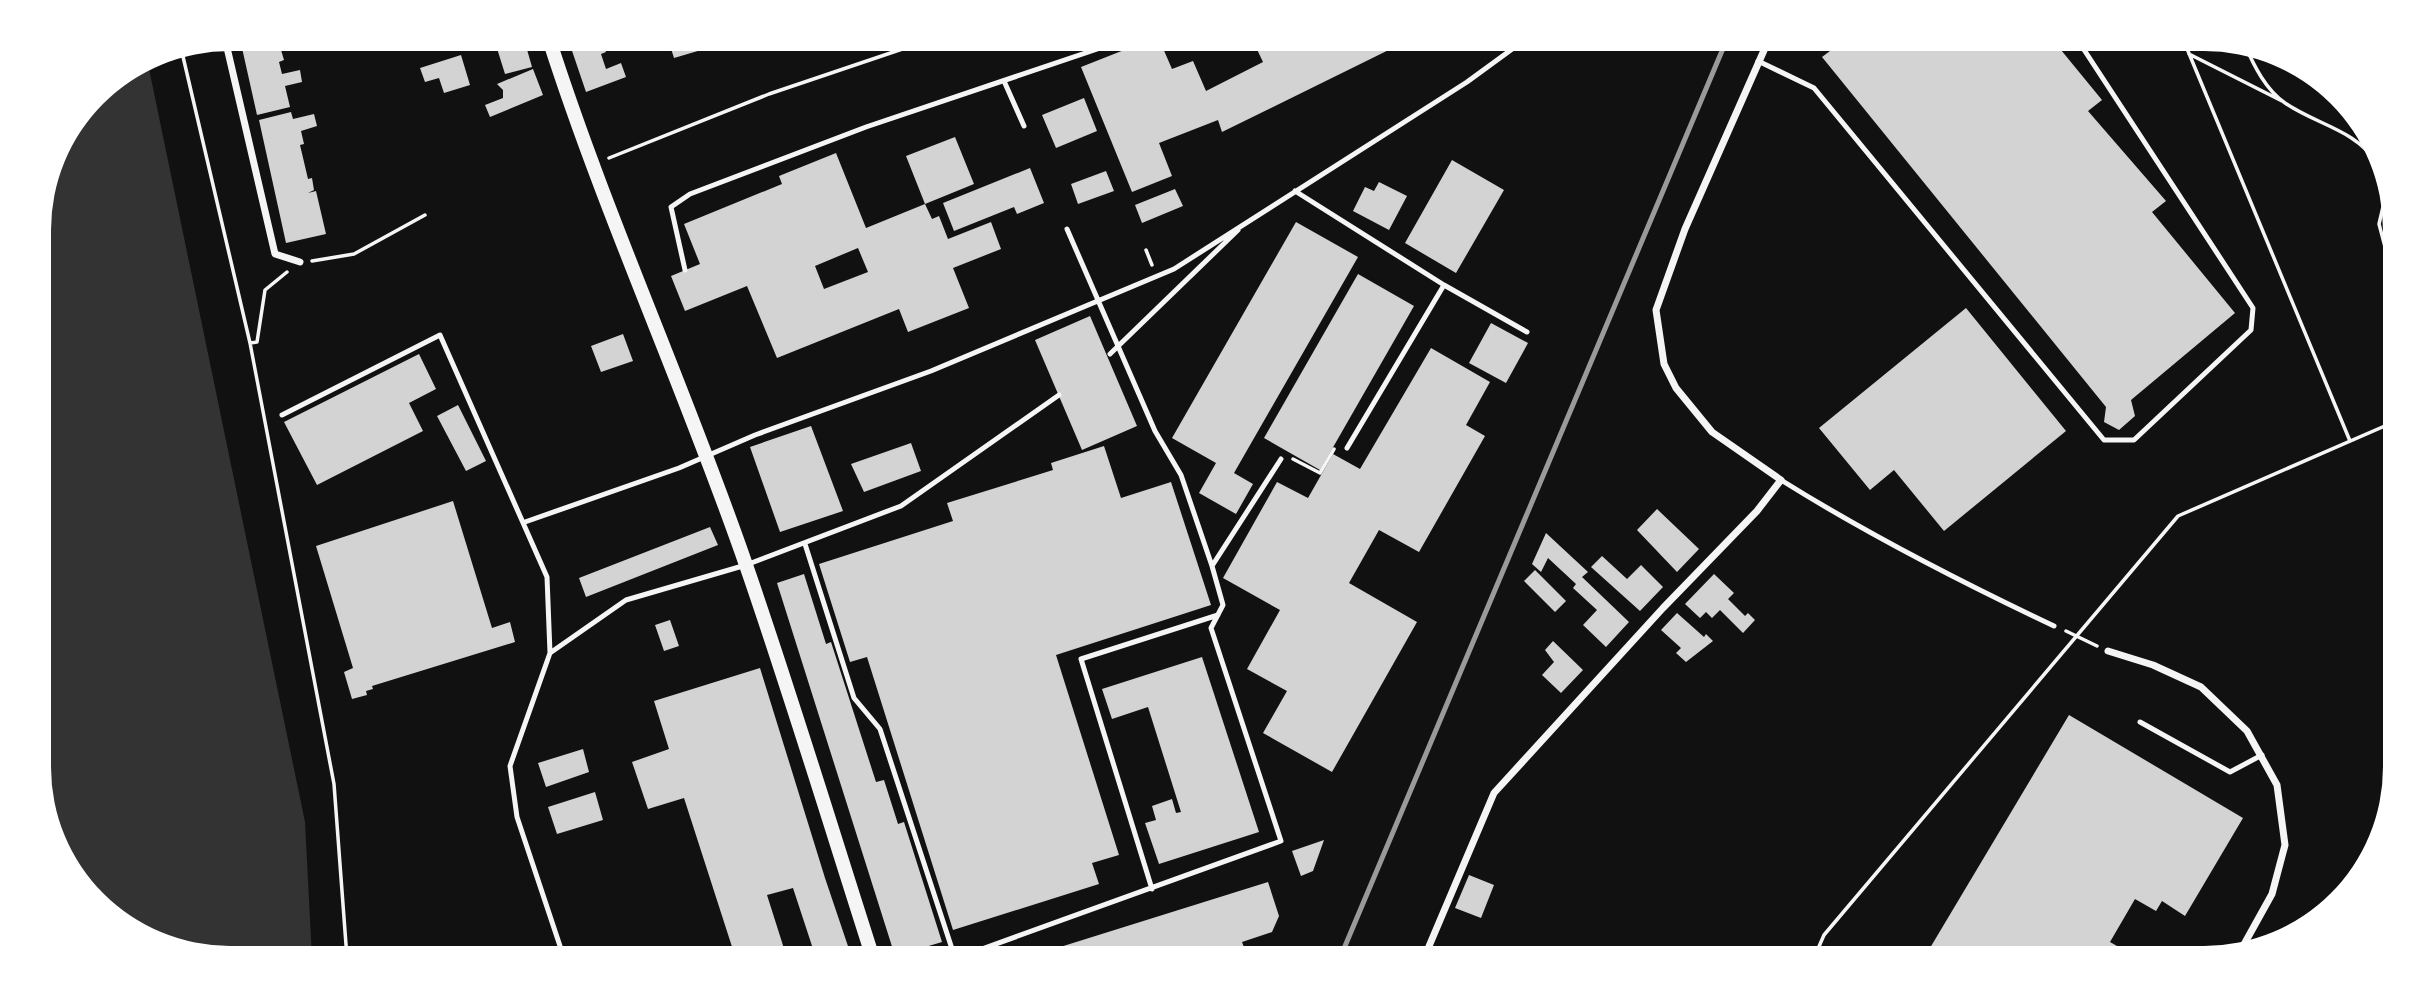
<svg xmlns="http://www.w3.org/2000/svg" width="2434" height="997" font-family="'PT Sans Narrow',sans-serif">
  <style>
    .water { fill: #333 }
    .building { fill: #d3d3d3; fill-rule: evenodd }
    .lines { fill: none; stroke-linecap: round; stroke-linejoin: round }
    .path { stroke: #f5f5f5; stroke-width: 3.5 }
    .service { stroke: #f5f5f5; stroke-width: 5 }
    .minor { stroke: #f5f5f5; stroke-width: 7 }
    .secondary { stroke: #f5f5f5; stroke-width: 14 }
    .rail { stroke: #9a9a9a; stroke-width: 5 }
  </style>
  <rect width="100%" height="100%" fill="#111"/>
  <path class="water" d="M147 59 305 822 312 958H230L168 948 86 893 42 804 39 217 58 145 103 86Z"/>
  <path class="building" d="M240 39 278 40 284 60 279 62 282 74 300 70 302 82 285 86 290 107 257 115Z
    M506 39H524L532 67 505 74 495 42Z
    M568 39H601L606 52 601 54 606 69 621 63 626 77 586 92Z
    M668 39H705L708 48 674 58Z
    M1152 39H1159L1172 69 1193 61 1206 91 1263 62 1252 39H1411L1222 132 1218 120 1159 143 1172 176 1132 192 1081 67Z
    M1833 39H2052L2102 100 2088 111 2166 201 2152 212 2235 313 2131 400 2135 416 2119 430 2104 422 2106 407 1822 57 1838 45Z
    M461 55 470 85 444 93 439 78 425 82 420 68Z
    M533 69 543 95 490 117 485 105 503 98V90L497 84Z
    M1084 98 1097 131 1056 148 1042 115Z
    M291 112 293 119 314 114 317 126 301 131 304 144 300 145 308 179 312 178 314 190 308 193 316 191 326 234 286 243 259 120Z
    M955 137 974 184 925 204 906 156Z
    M836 153 866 228 925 204 932 219 939 216 948 239 991 222 1001 249 953 268 969 308 908 332 899 309 777 358 747 286 685 311 671 276 700 264 684 224 782 184 779 176ZM858 248 868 272 824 289 815 266Z
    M1452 160 1504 190 1456 273 1405 243Z
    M1030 168 1044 203 1017 214 1014 207 954 231 943 203Z
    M1106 171 1114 191 1078 204 1071 184Z
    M1379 182 1407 196 1389 230 1353 211 1365 187 1374 191Z
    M1175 189 1183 206 1142 223 1135 205Z
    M1296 222 1358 257 1234 473 1253 484 1236 514 1199 493 1216 463 1172 438Z
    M1358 274 1414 306 1320 470 1264 438Z
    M1966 308 2066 431 1944 531 1894 470 1870 490 1819 428Z
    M1090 316 1137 426 1082 450 1035 340Z
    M1491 323 1528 343 1506 383 1469 363Z
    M623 334 633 361 601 372 591 346Z
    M1431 348 1490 382 1466 425 1485 436 1419 552 1379 530 1349 583 1417 622 1332 772 1263 733 1287 691 1247 669 1280 610 1223 578 1277 482 1308 498 1333 454 1360 469Z
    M419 354 436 389 409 403 423 431 317 485 284 422Z
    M458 405 486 461 466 471 437 416Z
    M811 426 843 511 780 532 750 447Z
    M911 443 921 471 864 492 851 464Z
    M1104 446 1121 498 1171 482 1211 605 1056 655 1119 855 1092 863 1099 884 953 930 867 657 850 662 819 564 953 521 947 503 1053 470 1051 463Z
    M453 501 492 628 510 622 515 642 372 686 373 689 366 691 367 695 352 699 344 672 353 668 316 546Z
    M1657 509 1699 549 1677 572 1637 530Z
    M710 527 718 545 586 597 579 578Z
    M1546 533 1588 572 1582 577 1629 622 1606 647 1583 625 1597 610 1573 588 1576 584 1548 558 1541 572 1532 564Z
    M1602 556 1627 579 1641 565 1663 587 1640 611 1591 567Z
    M1535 570 1566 601 1555 612 1524 581Z
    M804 574 826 644 831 642 876 782 884 780 898 824 904 822 942 942 895 956 777 583Z
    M1714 574 1734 593 1728 599 1745 616 1748 613 1755 620 1743 633 1720 610 1712 618 1706 612 1700 618 1685 604Z
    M1677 613 1704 637 1706 634 1713 641 1686 662 1676 653 1681 648 1661 630Z
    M670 620 679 646 664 651 655 625Z
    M1553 641 1583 670 1561 693 1542 675 1554 662 1545 650Z
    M1202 657 1259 832 1159 864 1145 823 1156 820 1152 806 1172 799 1176 813 1181 812 1148 707 1112 719 1102 689Z
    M760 668 825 878 852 958H816L793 888 767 895 787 958H719L734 953 684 798 648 809 632 762 669 749 654 701Z
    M2069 715 2243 818 2185 916 2162 901 2156 911 2135 899 2110 942 2131 954 2128 958H1924Z
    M583 749 589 772 546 787 538 763Z
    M595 792 603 820 557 834 548 807Z
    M1324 840 1313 871 1301 876 1292 851Z
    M1469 875 1494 885 1481 918 1455 908Z
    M1268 882 1279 916 1272 932 1242 942 1248 958H1025Z
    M1441 947 1468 958H1436Z"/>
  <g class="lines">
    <path class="path" d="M2183 39 2350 441
      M2245 45C2254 66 2266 90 2285 103 2315 124 2356 130 2376 162
      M181 48 250 343 334 784 347 958
      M2189 54 2282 101
      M2331 95 2366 146
      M609 158 769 94 932 39
      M2379 168 2386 194 2379 224 2394 281
      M1146 250 1152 265
      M312 261 354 254 425 215
      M250 343 257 342 265 290 287 272
      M1293 459 1320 473 1334 449
      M2066 631 2097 646
      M1814 958 1824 935 2178 516 2394 422"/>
    <path class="service" d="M1758 61 1814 88 2104 440H2134L2251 330 2253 308 2077 39
      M1004 81 1024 126
      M1295 191 1444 285 1527 332
      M1067 229 1155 431 1181 475 1212 566
      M685 270 671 207 690 194 866 127 1127 39
      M1110 354 1238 230
      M282 415 440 335 547 577 550 653
      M1347 448 1444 285
      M1781 480C1869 535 1961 582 2054 626
      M525 522 679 468 755 435 931 371 1174 269 1467 82 1526 39
      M805 544 854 698 880 729 955 958
      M2140 722 2230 772 2262 755
      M1152 889 1081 659 1218 615
      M564 958 517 817 510 766 550 653 626 600 746 565 901 506 1059 395
      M957 958 1281 841 1211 628 1223 605 1212 566 1281 459"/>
    <path class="minor" d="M225 39 275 254 300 262
      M2108 651 2153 665 2201 687 2247 731 2277 785 2285 845 2272 894 2242 948
      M1424 958 1494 793 1663 608 1757 511 1781 480 1712 432 1676 388 1664 364 1656 310 1685 229 1769 39"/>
    <path class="secondary" d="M549 39C606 217 685 388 746 565 791 695 831 827 873 958"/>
    <path class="rail" d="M1340 958 1727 39"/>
  </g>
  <path d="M0 0H2434V997H0ZM230 51H2204A179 179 0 0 1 2383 230V767A179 179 0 0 1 2204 946H230A179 179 0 0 1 51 767V230A179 179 0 0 1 230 51Z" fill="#fff" fill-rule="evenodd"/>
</svg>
